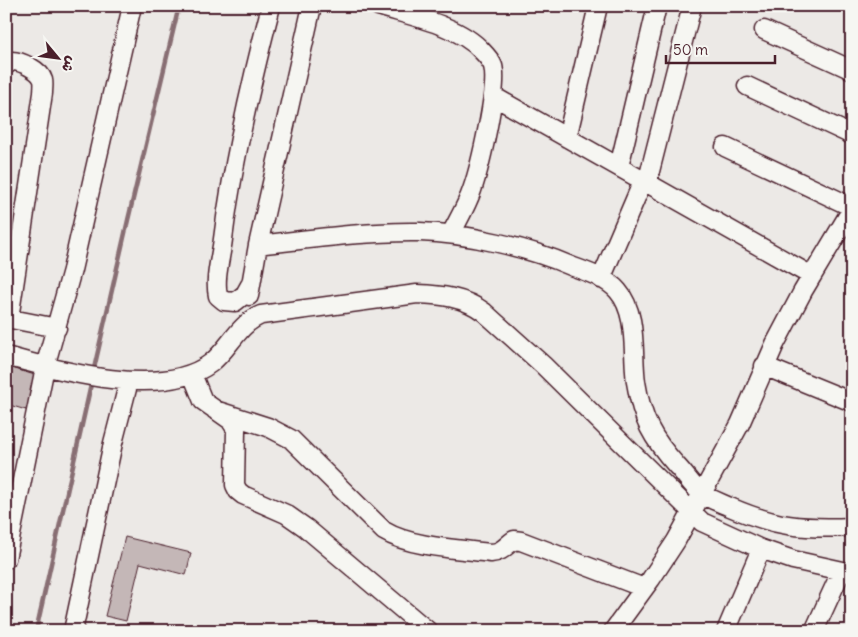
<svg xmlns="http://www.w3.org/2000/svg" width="858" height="637" font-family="Delius,'Playpen Sans Arabic',sans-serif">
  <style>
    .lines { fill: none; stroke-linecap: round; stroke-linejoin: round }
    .stream { stroke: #886e73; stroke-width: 4.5 }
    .building { fill: #c4b7b7; stroke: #4a1f2b }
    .minor-casing { stroke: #4a1f2b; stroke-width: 21 }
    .minor { stroke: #f6f6f2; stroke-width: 18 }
  </style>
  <rect width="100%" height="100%" fill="#ece9e6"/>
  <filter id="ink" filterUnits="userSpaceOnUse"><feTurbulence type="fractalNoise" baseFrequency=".02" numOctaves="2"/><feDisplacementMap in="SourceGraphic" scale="10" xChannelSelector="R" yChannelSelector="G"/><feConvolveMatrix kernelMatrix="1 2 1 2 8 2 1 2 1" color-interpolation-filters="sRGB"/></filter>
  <g filter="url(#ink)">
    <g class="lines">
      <path class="stream" d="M93 373 128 220 179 6
        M36 631 92 380"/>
    </g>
    <path class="building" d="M6 366 38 376 26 410 6 404Z
      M125 537 191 553 186 575 140 563 126 621 105 616Z"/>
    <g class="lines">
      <defs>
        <path id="minor" d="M378 6C410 16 459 25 482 51 486 55 491 61 493 66 499 87 480 167 472 190 467 205 458 220 451 234
          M764 30 852 70
          M6 65 12 61C21 61 40 70 43 80 44 84 43 89 43 93L9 319
          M747 86 852 135
          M493 96 812 276
          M567 138 598 6
          M725 147 852 207
          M619 167 657 6
          M647 183 692 6
          M258 245C311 239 366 231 420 232 465 233 530 248 571 266 587 272 607 278 618 291 638 314 632 353 636 382 642 420 652 438 677 466 685 474 693 487 702 494 710 499 721 503 730 507 776 527 802 529 852 527
          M601 279 643 181
          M250 285 245 294 235 302 224 301 218 296C214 278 221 257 223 239 233 160 251 83 271 6
          M249 296 258 245 312 6
          M6 318 57 328
          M6 356C60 371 163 400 211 363 230 348 238 324 261 315L417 294C441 295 464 297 484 312L543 365 702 522 761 549 793 560 852 573
          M764 366 852 402
          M192 374 203 401 230 420 236 429 235 485 238 491 243 495 286 514 306 528 428 631
          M215 410 268 427 291 439 384 531C410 547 459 549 491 553 503 552 505 546 514 540L521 541 644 588
          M6 559 45 367 72 270 132 6
          M73 631 113 443 129 381
          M613 631 651 579 676 541 740 424 775 344 803 291 852 209
          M726 631 761 549
          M814 631 841 572"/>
      </defs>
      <use href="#minor" class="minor-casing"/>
      <use href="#minor" class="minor"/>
    </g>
  </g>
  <rect width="858" height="637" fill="none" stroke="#f6f6f2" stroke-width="25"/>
  <rect x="12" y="12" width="833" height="612" fill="none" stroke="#4a1f2b" stroke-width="2" filter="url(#ink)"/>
  <g transform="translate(58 58) rotate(119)" stroke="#f6f6f2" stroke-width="4" paint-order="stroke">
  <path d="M0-4L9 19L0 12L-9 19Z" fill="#4a1f2b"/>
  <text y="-8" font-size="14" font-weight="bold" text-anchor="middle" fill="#4a1f2b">ش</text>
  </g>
  <path d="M666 55v8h109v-8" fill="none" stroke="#4a1f2b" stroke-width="2.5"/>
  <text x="673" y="55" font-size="15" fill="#4a1f2b" stroke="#f6f6f2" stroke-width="4" paint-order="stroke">50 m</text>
</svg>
